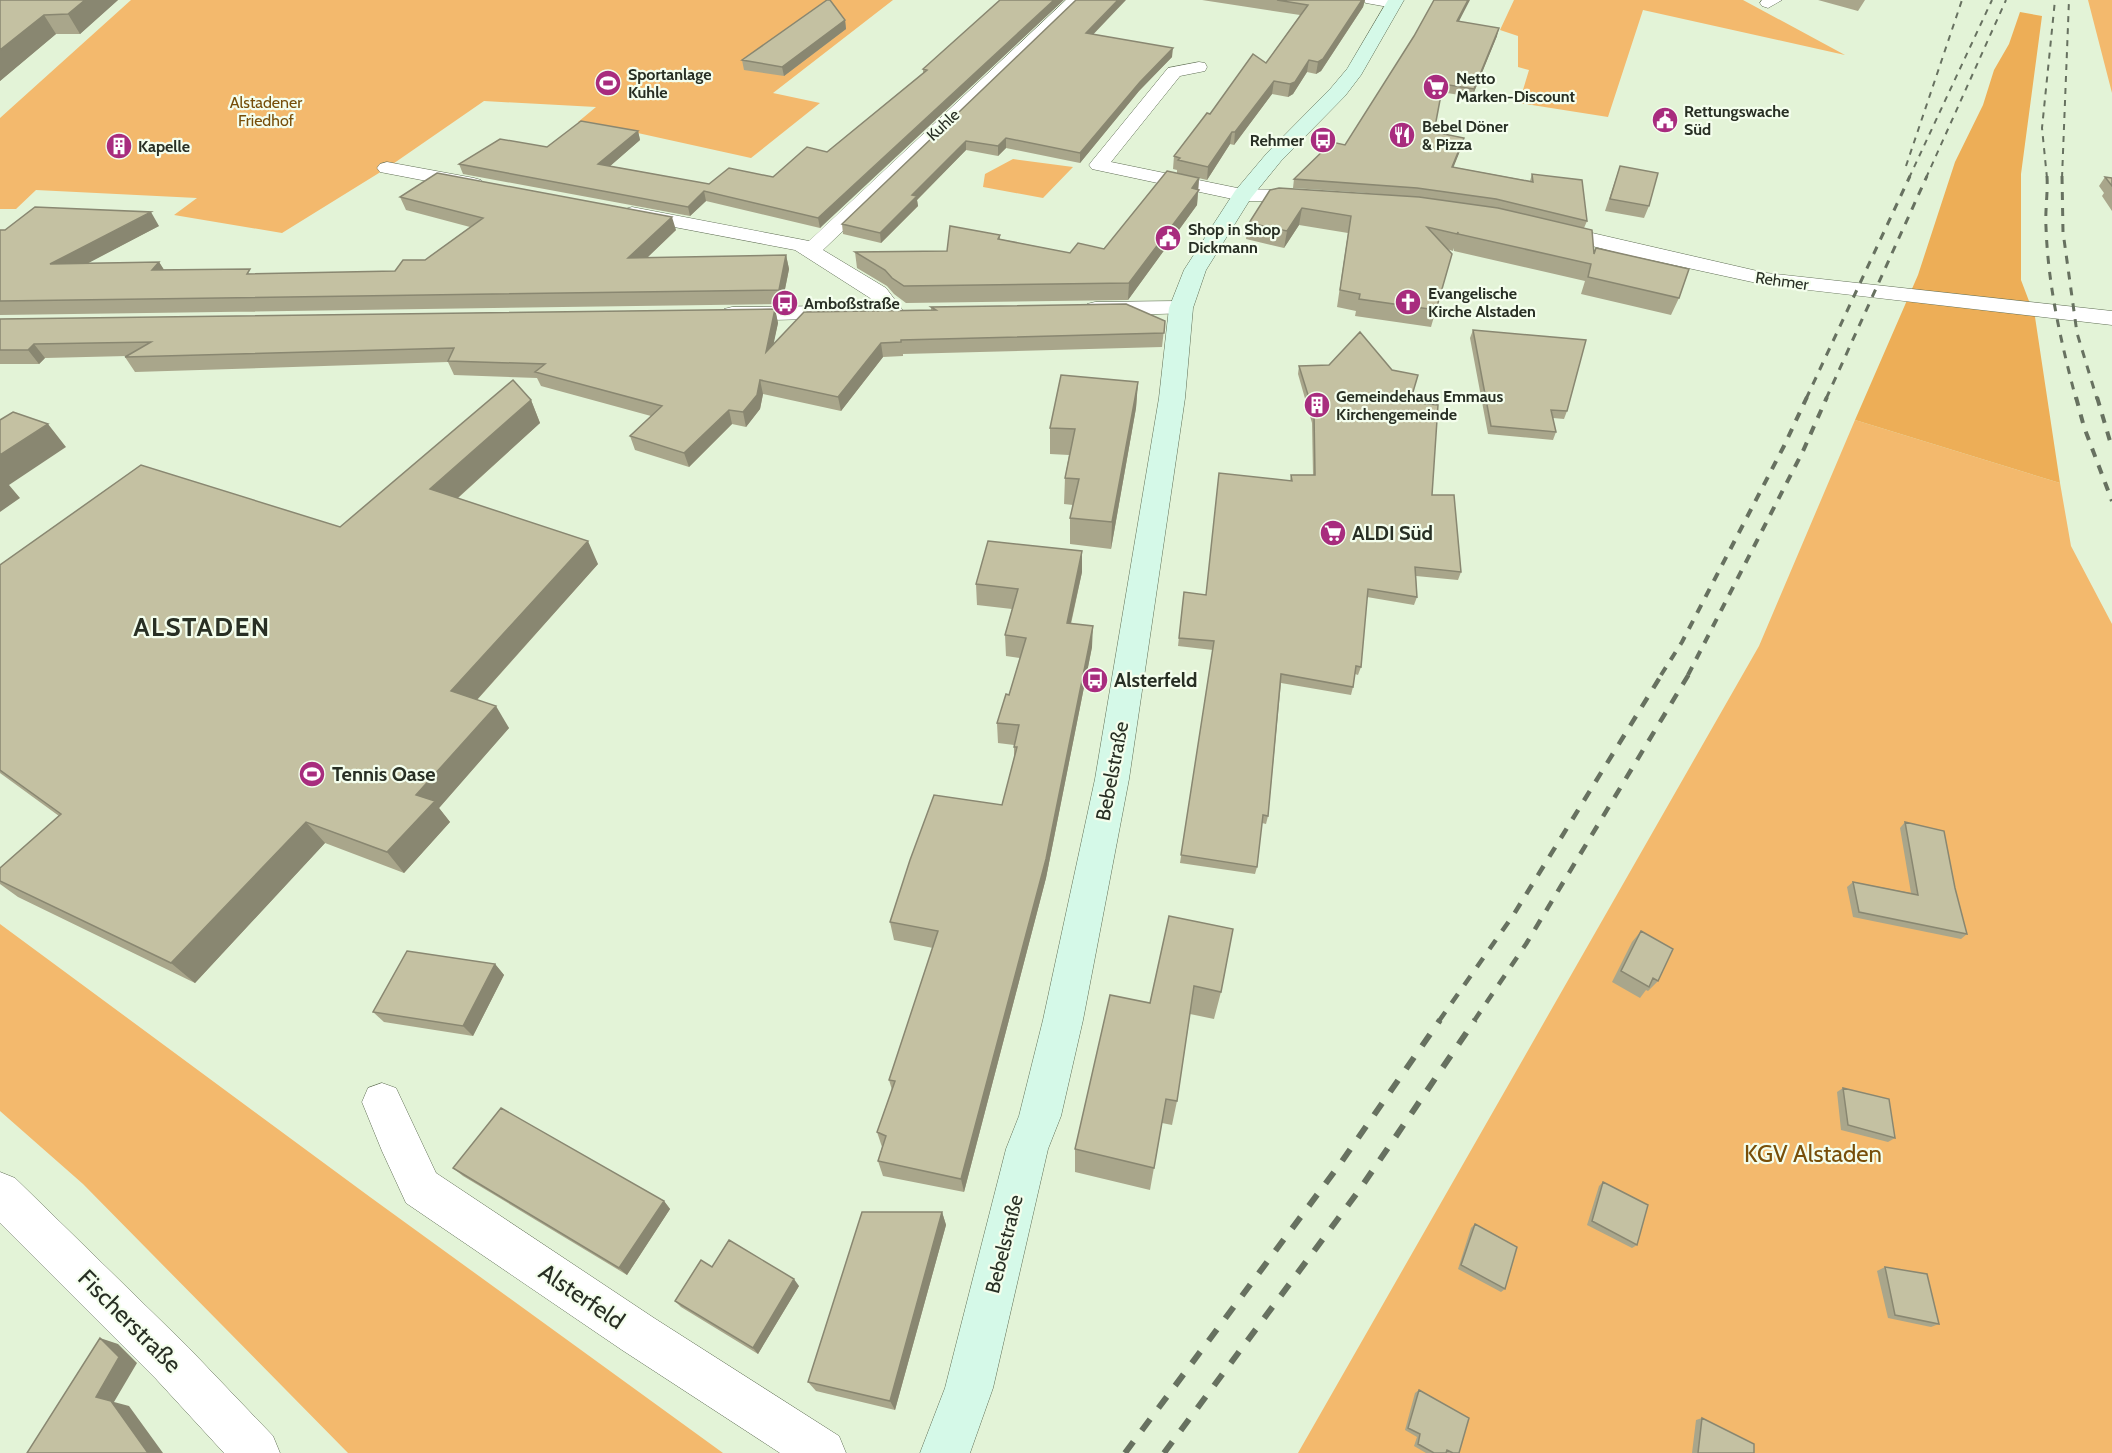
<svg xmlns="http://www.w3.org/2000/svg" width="2112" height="1453" font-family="Cabin,sans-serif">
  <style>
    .green { fill: #f3b96d }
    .forest { fill: #edae57 }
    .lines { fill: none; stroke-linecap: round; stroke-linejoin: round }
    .street-casing { stroke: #616f56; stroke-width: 1 }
    .secondary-casing { stroke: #616f56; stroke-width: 1 }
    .street { fill: #fff; fill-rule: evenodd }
    .secondary { fill: #d5f9e8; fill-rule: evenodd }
    .rail-far4 { stroke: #677160; stroke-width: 2; stroke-dasharray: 6 6; stroke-linecap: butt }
    .rail-far3 { stroke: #677160; stroke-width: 3; stroke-dasharray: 8 8; stroke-linecap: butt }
    .rail-far2 { stroke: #677160; stroke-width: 4; stroke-dasharray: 9 9; stroke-linecap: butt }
    .rail-far1 { stroke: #677160; stroke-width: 4.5; stroke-dasharray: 11 11; stroke-linecap: butt }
    .rail { stroke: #677160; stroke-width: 6; stroke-dasharray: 14 14; stroke-linecap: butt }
    .wall { fill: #a9a68b }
    .shaded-wall { fill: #898771 }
    .building { fill: #c4c1a2; stroke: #898771; stroke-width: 1.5 }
    .labels { text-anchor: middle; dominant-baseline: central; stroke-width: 4.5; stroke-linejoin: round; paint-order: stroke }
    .far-poi-label { font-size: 16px; font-weight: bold; fill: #282f24; stroke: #f4feed; text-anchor: start }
    .far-park-label { font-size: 16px; fill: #774e09; stroke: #f4feed }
    .far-street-label { font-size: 16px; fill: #282f24; stroke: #f4feed }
    .poi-label { font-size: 20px; font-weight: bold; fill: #282f24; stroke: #f4feed; text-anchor: start }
    .street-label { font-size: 20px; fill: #282f24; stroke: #f4feed }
    .near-park-label { font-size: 24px; fill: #774e09; stroke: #f4feed }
    .near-street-label { font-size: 24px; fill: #282f24; stroke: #f4feed }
    .district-label { font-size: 26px; font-weight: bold; letter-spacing: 1.5px; fill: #282f24; stroke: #f4feed }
  </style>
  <rect width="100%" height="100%" fill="#e3f3d7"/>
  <path class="green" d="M131 0H893L773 93 820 103 751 158 606 126 578 122 596 107 484 101 387 168 282 233 174 215 197 198 36 190 16 209H0V118Z
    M1514 0H1743L1845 55 1643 10 1608 117 1519 103 1529 70 1518 67V36L1500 30Z
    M2088 0H2112V93Z
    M1013 159 1073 167 1043 198 983 187 985 174Z
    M1855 420 2060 483 2071 546 2112 624V1453H1298L1759 646Z
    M0 924 370 1197 723 1453H348L83 1184 0 1111Z"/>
  <path class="forest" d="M2020 12 2042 16 2021 174V280L2035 317 2060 483 1855 420 1918 275 1955 162 1983 105 1994 70 2009 44Z"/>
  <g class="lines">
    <defs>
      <path id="street" d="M1066 0H1083L823 250 886 288 904 312 901 317 893 319 885 317 870 298 795 250 632 219 625 217 622 213 625 209 632 207 809 241Z
        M1363 0H1400L1402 3 1394 8 1366 3Z
        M1762 0H1782L1768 8 1762 6 1760 3Z
        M1199 62 1205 63 1207 67 1205 71 1180 76 1111 162 1242 189 1311 191 1318 193 1321 197 1318 201H1242L1092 169 1089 165 1092 161 1168 68Z
        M387 162 474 178 481 180 484 184 481 188 474 190 380 172 377 168 380 164Z
        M1553 224 1766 273 2112 311V325L1766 285 1619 253 1546 234 1543 230 1546 226Z
        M1181 301 1189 303 1192 308 1189 313 1095 316 1087 314 1084 309 1087 304 1095 302Z
        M844 306 852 308 855 313 852 318 732 321 724 319 721 314 724 309 732 307Z
        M382 1083 396 1088 436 1173 654 1318 839 1436 846 1453H780L622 1350 406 1203 382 1151 362 1102 368 1088Z
        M0 1172 15 1178 188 1347 273 1436 280 1453H224L156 1379 0 1223Z"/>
      <path id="secondary" d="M1388 0H1404L1361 75 1345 96 1281 161 1251 198 1206 270 1193 308 1185 398 1129 779 1083 1020 1061 1116 1048 1149 993 1388 970 1453H920L945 1388 1006 1149 1019 1116 1043 1020 1095 779 1159 398 1169 308 1184 270 1235 191 1267 153 1331 88 1347 69Z"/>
    </defs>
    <use href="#street" class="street-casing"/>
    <use href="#secondary" class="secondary-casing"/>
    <use href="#street" class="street"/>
    <use href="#secondary" class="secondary"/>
    <path class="rail-far4" d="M1906 166 1962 0
      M1909 178 1992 0
      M1926 178 2006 0
      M2047 178 2042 128 2055 0
      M2062 178 2069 0"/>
    <path class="rail-far3" d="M2047 176C2048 193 2045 210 2046 227 2048 286 2061 342 2076 399
      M2062 176 2063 232 2077 333 2097 399
      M1806 399 1910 176
      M1826 399 1927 176"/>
    <path class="rail-far2" d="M2076 397 2084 427 2112 501
      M2097 397 2112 448
      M1661 675 1682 642 1784 446 1807 397
      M1688 675 1803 451 1827 397"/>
    <path class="rail-far1" d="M1439 1021 1514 914 1662 674
      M1474 1021 1526 944 1689 674"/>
    <path class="rail" d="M1125 1453 1340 1164 1440 1020
      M1164 1453 1360 1189 1475 1020"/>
  </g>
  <path class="wall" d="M0 0H118L80 34H56L0 81Z
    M1000 0 820 228 706 201 690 216 463 174 459 164 547 147 638 131 640 140 610 166 709 184 773 177 827 152 923 73V69Z
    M1202 0H1365L1363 7 1321 71 1316 74 1307 72 1293 94 1288 97 1272 94 1234 145 1230 144 1207 180 1177 173V170L1173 169 1174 156 1210 114 1266 63 1300 15Z
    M1818 0H1865L1858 11Z
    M845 20 846 29 784 76 744 70 742 60Z
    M1459 21 1497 36 1472 97 1441 92 1434 132 1464 138 1462 146 1453 167 1530 181 1532 174 1587 221 1584 228 1594 252 1679 298 1671 315 1581 294 1585 281 1454 251 1453 248V251L1447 249 1452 254 1431 327 1355 316 1356 311 1337 307 1348 233 1299 225 1284 248 1246 239 1249 223 1270 190 1381 194 1293 188 1294 179 1345 145Z
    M1093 34 1172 57 1139 91 1080 163 1006 148 998 156 966 150 917 200 918 206 881 243 843 234 842 224Z
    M1620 166 1649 206 1644 218 1605 211Z
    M2105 177 2112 178V211L2102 196 2104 193 2099 186Z
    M1199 178 1197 205 1128 300 906 303 894 294 887 286 857 268 855 252 947 251 1000 235V239L1070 253 1104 249Z
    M400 197 676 230 647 258 786 255 789 269 782 304 0 315V230L159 226 87 263 159 262 164 270 253 274 395 271 425 260 470 227 406 210Z
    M931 307 1165 321 1162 347 903 354V356L883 357 841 411 763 394 760 409 746 427 732 424 689 467 635 450 630 436 651 416 541 386 537 378 454 375 448 362 135 372 125 357 127 356 45 358 39 364H0V319L775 309 778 323 773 344 931 310Z
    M1473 330 1567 411 1564 419 1553 418 1556 432 1553 440 1488 434 1470 338Z
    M1299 366 1410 402 1432 495 1461 572 1458 580 1416 576 1417 597 1414 605 1367 597 1361 667 1358 675 1355 674 1353 687 1351 695 1281 683 1268 816 1266 824 1262 823 1257 867 1255 874 1180 863 1213 650 1178 646 1184 592 1206 595 1290 481 1291 475H1313L1312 423 1298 374Z
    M1138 382 1136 408 1111 549 1070 544V518L1073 505 1064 504 1065 478 1069 455 1050 454V428Z
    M531 400 540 423 458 498 598 564 477 700 509 728 439 808 450 822 404 873 325 843 195 983 18 897 0 884V868L59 816 0 773V565L340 527Z
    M1082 572 1071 624 1092 647 1046 878 964 1192 883 1176 878 1161 882 1147 877 1132 892 1090 889 1080 933 948 894 940 890 922 1002 805 1014 758V745L998 743 997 723 1009 695 1020 658 1006 656 1005 635 1012 609 977 605 976 584Z
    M1905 822 1955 888 1967 934 1961 939 1853 917 1847 887 1853 882 1911 893 1900 828Z
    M1169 916 1221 992 1214 1019 1190 1014 1177 1101 1172 1125 1162 1123 1150 1190 1075 1172V1149L1150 1003Z
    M1641 931 1658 981 1648 991 1646 990 1640 998 1612 982 1632 942Z
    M495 964 504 975 473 1036 384 1022 373 1012Z
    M1843 1088 1895 1138 1888 1142 1841 1130 1837 1092Z
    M453 1168 664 1201 670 1209 627 1275 463 1176Z
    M1603 1182 1637 1245 1632 1248 1587 1225 1599 1186Z
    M942 1212 946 1225 895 1410 816 1391 808 1382Z
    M1475 1224 1505 1289 1501 1292 1458 1269 1471 1228Z
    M712 1267 799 1286 758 1354 681 1307 675 1301Z
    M1885 1267 1939 1324 1931 1327 1888 1318 1877 1271Z
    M1419 1390 1459 1453H1426L1414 1446 1417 1437 1405 1430 1415 1393Z
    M1702 1418 1754 1453H1692L1696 1420Z"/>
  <path class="shaded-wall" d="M85 0H118L80 34 68 14Z
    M1054 0H1064L820 228 818 218Z
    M1118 0H1126L1086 42V33Z
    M1362 0H1365L1363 7 1321 71 1316 74 1318 62Z
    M1468 0H1470L1455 29 1457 21Z
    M44 15 56 34 0 81V50Z
    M845 20 846 29 784 76 782 67Z
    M1499 28 1497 36 1472 97 1474 89Z
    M1173 48 1172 57 1139 91 1080 163V153L1140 82Z
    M1309 60 1307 72 1293 94 1288 97 1290 84Z
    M1274 81 1272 94 1234 145 1235 132Z
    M638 131 640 140 601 174 598 164Z
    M1232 132 1230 144 1207 180 1208 167Z
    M1006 138V148L998 156V146Z
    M1464 138 1462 146 1450 176 1452 167Z
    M966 141V150L917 200 918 206 881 243 880 233 912 195Z
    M1199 178 1197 205 1128 300 1129 283Z
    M704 191 706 201 690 216 688 207Z
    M1302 208 1299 225 1284 248 1287 231Z
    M151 212 159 226 60 278 50 264Z
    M672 217 676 230 632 272 628 258Z
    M786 255 789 269 782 304 779 290Z
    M159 262 168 276 152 270Z
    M775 309 778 323 769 366 766 352Z
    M881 343 883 357 841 411 838 397Z
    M34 344 45 358 39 364 28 350Z
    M760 380 763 394 760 409 746 427 743 412Z
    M1138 382 1136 408 1111 549 1112 522Z
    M531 400 540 423 442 512 430 489Z
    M729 410 732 424 689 467 684 453Z
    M48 424 66 447 9 485 20 498 0 512V455Z
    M588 541 598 564 465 713 451 691Z
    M1082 551V572L1066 644 1067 623Z
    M1093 626 1092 647 1046 878 964 1192 961 1179Z
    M496 706 509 728 439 808 450 822 404 873 387 852 416 795Z
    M306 822 325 843 195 983 171 963Z
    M495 964 504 975 473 1036 463 1026Z
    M664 1201 670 1209 627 1275 619 1268Z
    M942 1212 946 1225 895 1410 890 1401Z
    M794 1279 799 1286 758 1354 753 1348Z
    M100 1338 118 1344 137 1363 114 1402 129 1406 163 1453H148L96 1397Z"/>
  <path class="building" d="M0 0H85L68 14 44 15 0 50Z
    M827 0H830L845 20 782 67 742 60Z
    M1000 0H1054L818 218 704 191 688 207 459 164 500 139 547 147 581 121 638 131 598 164 709 184 729 168 773 177 807 147 827 152 927 70 923 69Z
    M1076 0H1118L1086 33 1173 48 1140 82 1080 153 1006 138 998 146 966 141 912 195 917 196 880 233 842 224Z
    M1277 0H1362L1323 59 1318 62 1309 60 1295 82 1290 84 1274 81 1235 132H1232L1208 167 1178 160 1180 158 1174 156 1207 113 1210 114 1253 54 1266 63 1308 5Z
    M1434 0H1468L1457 21 1499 28 1474 89 1443 84 1434 132 1464 138 1452 167 1533 182 1532 174 1582 180 1587 221 1496 199 1417 188 1294 179 1332 142 1345 145 1414 36Z
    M1620 166 1658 173 1649 206 1610 199Z
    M1167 171 1199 178 1192 188 1199 190 1129 283 904 286 892 278 885 270 855 252 947 251 950 226 1000 235 998 239 1070 253 1078 243 1104 249Z
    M437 173 672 217 628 258 786 255 779 290 0 301V230H5L35 207 151 212 50 264 159 262 152 270 250 269 247 274 395 271 403 260H425L483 218 400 197Z
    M2105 177 2112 178V186Z
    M1279 188 1419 197 1498 208 1592 230 1594 254 1596 248 1689 269 1679 298 1588 277 1591 264 1458 234V232L1457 234 1427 227 1452 254 1436 310 1359 299 1360 294 1340 290 1351 216 1302 208 1287 231 1249 223 1270 190Z
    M1126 304 1165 321 1164 333 901 340V342L881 343 838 397 760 380 757 395 743 412 729 410 684 453 630 436 662 406 535 372 545 364 448 361 454 348 125 357 151 342 34 344 28 350H0V319L775 309 766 352 804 312 936 310 931 307Z
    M1473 330 1586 340 1567 411 1551 410 1556 432 1491 426Z
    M1360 332 1392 370 1418 375 1410 402 1438 405 1432 495H1454L1461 572 1415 567 1417 597 1368 589 1361 667 1356 666 1353 687 1281 674 1268 816 1263 815 1257 867 1181 855 1214 641 1179 638 1184 592 1206 595 1219 473 1292 481 1291 475H1315L1314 414 1299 366 1329 365Z
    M1061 375 1138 382 1112 522 1070 518 1079 479 1065 478 1075 429 1050 428Z
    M513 380 531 400 430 489 588 541 451 691 496 706 416 795 435 801 387 852 306 822 171 963 0 881V868L61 814 0 770V565L141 465 340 527Z
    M13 412 48 424 0 455V420Z
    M988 541 1082 551 1067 623 1093 626 1046 859 961 1179 878 1161 886 1136 877 1132 895 1081 889 1080 938 931 890 922 910 860 934 795 1002 805 1017 747H1014L1019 725 997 723 1006 694 1009 695 1026 638 1005 635 1018 589 976 584Z
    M1905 822 1944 831 1955 888 1967 934 1859 912 1853 882 1918 895Z
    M1169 916 1233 929 1221 992 1194 986 1177 1101 1166 1099 1154 1168 1075 1149 1110 995 1150 1003Z
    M1641 931 1673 949 1658 981 1653 978 1649 987 1621 971Z
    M407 951 495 964 463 1026 373 1012Z
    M1843 1088 1889 1099 1895 1138 1848 1125Z
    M501 1108 664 1201 619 1268 453 1168Z
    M1603 1182 1648 1205 1637 1245 1592 1221Z
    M862 1212H942L890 1401 808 1382Z
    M1475 1224 1517 1247 1505 1289 1461 1265Z
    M729 1240 794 1279 753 1348 675 1301 701 1260 712 1267Z
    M1885 1267 1927 1274 1939 1324 1895 1315Z
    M100 1338 119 1357 96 1397 111 1401 148 1453H27Z
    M1419 1390 1469 1418 1459 1453H1453L1447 1450 1446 1453H1434L1418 1444 1420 1434 1408 1428Z
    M1702 1418 1754 1444V1453H1698Z"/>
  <defs>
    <symbol id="stadium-disc" viewBox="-11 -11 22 22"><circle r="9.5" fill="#a82c7e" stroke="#f4feed"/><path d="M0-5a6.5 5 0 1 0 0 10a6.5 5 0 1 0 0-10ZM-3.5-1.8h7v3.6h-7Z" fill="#fff"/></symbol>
    <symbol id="supermarket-disc" viewBox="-11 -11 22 22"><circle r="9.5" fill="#a82c7e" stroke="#f4feed"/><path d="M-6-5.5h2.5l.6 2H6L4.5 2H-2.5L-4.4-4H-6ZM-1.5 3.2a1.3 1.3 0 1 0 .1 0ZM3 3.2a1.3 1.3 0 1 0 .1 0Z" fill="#fff"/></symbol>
    <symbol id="civic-disc" viewBox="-11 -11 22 22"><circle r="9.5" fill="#a82c7e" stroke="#f4feed"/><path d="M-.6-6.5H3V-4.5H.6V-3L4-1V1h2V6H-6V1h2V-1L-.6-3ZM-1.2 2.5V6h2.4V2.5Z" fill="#fff"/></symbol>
    <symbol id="restaurant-disc" viewBox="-11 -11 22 22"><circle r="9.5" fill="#a82c7e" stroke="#f4feed"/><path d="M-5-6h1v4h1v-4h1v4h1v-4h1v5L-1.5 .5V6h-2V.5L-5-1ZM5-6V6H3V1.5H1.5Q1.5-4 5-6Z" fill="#fff"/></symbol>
    <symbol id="bus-disc" viewBox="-11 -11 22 22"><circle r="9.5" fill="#a82c7e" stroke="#f4feed"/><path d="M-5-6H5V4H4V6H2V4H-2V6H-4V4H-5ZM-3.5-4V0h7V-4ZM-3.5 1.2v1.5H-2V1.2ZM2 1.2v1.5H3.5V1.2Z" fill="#fff"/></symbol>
    <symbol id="building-disc" viewBox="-11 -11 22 22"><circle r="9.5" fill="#a82c7e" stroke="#f4feed"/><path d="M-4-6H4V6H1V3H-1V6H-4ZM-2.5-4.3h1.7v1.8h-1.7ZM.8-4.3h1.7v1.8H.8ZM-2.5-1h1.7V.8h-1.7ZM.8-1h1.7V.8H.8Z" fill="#fff"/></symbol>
    <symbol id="church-disc" viewBox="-11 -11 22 22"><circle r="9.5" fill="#a82c7e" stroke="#f4feed"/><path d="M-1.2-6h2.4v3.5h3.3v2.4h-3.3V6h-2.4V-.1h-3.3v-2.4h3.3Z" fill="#fff"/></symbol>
  </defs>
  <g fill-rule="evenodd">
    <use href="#stadium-disc" x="593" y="68" width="30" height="30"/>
    <use href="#supermarket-disc" x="1421" y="72" width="30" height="30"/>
    <use href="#civic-disc" x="1650" y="105" width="30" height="30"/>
    <use href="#restaurant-disc" x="1387" y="120" width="30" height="30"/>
    <use href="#bus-disc" x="1308" y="125" width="30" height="30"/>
    <use href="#building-disc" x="104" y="131" width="30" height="30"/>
    <use href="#civic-disc" x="1153" y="223" width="30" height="30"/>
    <use href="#church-disc" x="1393" y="287" width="30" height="30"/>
    <use href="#bus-disc" x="770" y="288" width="30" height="30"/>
    <use href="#building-disc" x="1302" y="390" width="30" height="30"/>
    <use href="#supermarket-disc" x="1318" y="518" width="30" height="30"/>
    <use href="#bus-disc" x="1080" y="665" width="30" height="30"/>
    <use href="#stadium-disc" x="297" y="759" width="30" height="30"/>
  </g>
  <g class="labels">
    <g class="far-poi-label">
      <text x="628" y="74">Sportanlage<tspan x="628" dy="18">Kuhle</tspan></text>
      <text x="1456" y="78">Netto<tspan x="1456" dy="18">Marken-Discount</tspan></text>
      <text x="1684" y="111">Rettungswache<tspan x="1684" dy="18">Süd</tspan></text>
      <text x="1422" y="126">Bebel Döner<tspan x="1422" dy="18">&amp; Pizza</tspan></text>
      <text x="1304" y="140" text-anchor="end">Rehmer</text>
      <text x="138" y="146">Kapelle</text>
      <text x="1188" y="229">Shop in Shop<tspan x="1188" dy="18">Dickmann</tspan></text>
      <text x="1428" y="293">Evangelische<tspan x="1428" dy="18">Kirche Alstaden</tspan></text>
      <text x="804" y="303">Amboßstraße</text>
      <text x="1336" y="396">Gemeindehaus Emmaus<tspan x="1336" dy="18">Kirchengemeinde</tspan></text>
    </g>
    <g class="far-park-label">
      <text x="266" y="102">Alstadener<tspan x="266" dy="18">Friedhof</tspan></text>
    </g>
    <g class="far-street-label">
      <text transform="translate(943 125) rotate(-43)">Kuhle</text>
      <text transform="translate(1782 281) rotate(8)">Rehmer</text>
    </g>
    <g class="poi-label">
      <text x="1352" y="533">ALDI Süd</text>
      <text x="1114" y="680">Alsterfeld</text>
      <text x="332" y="774">Tennis Oase</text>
    </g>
    <g class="street-label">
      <text transform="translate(1112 771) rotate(-79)">Bebelstraße</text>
      <text transform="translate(1004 1244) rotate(-76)">Bebelstraße</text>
    </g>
    <g class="near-park-label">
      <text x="1813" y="1153">KGV Alstaden</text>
    </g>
    <g class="near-street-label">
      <text transform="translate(582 1296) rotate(34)">Alsterfeld</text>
      <text transform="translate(130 1321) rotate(45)">Fischerstraße</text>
    </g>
    <g class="district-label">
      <text x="202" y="627">ALSTADEN</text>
    </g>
  </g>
</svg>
